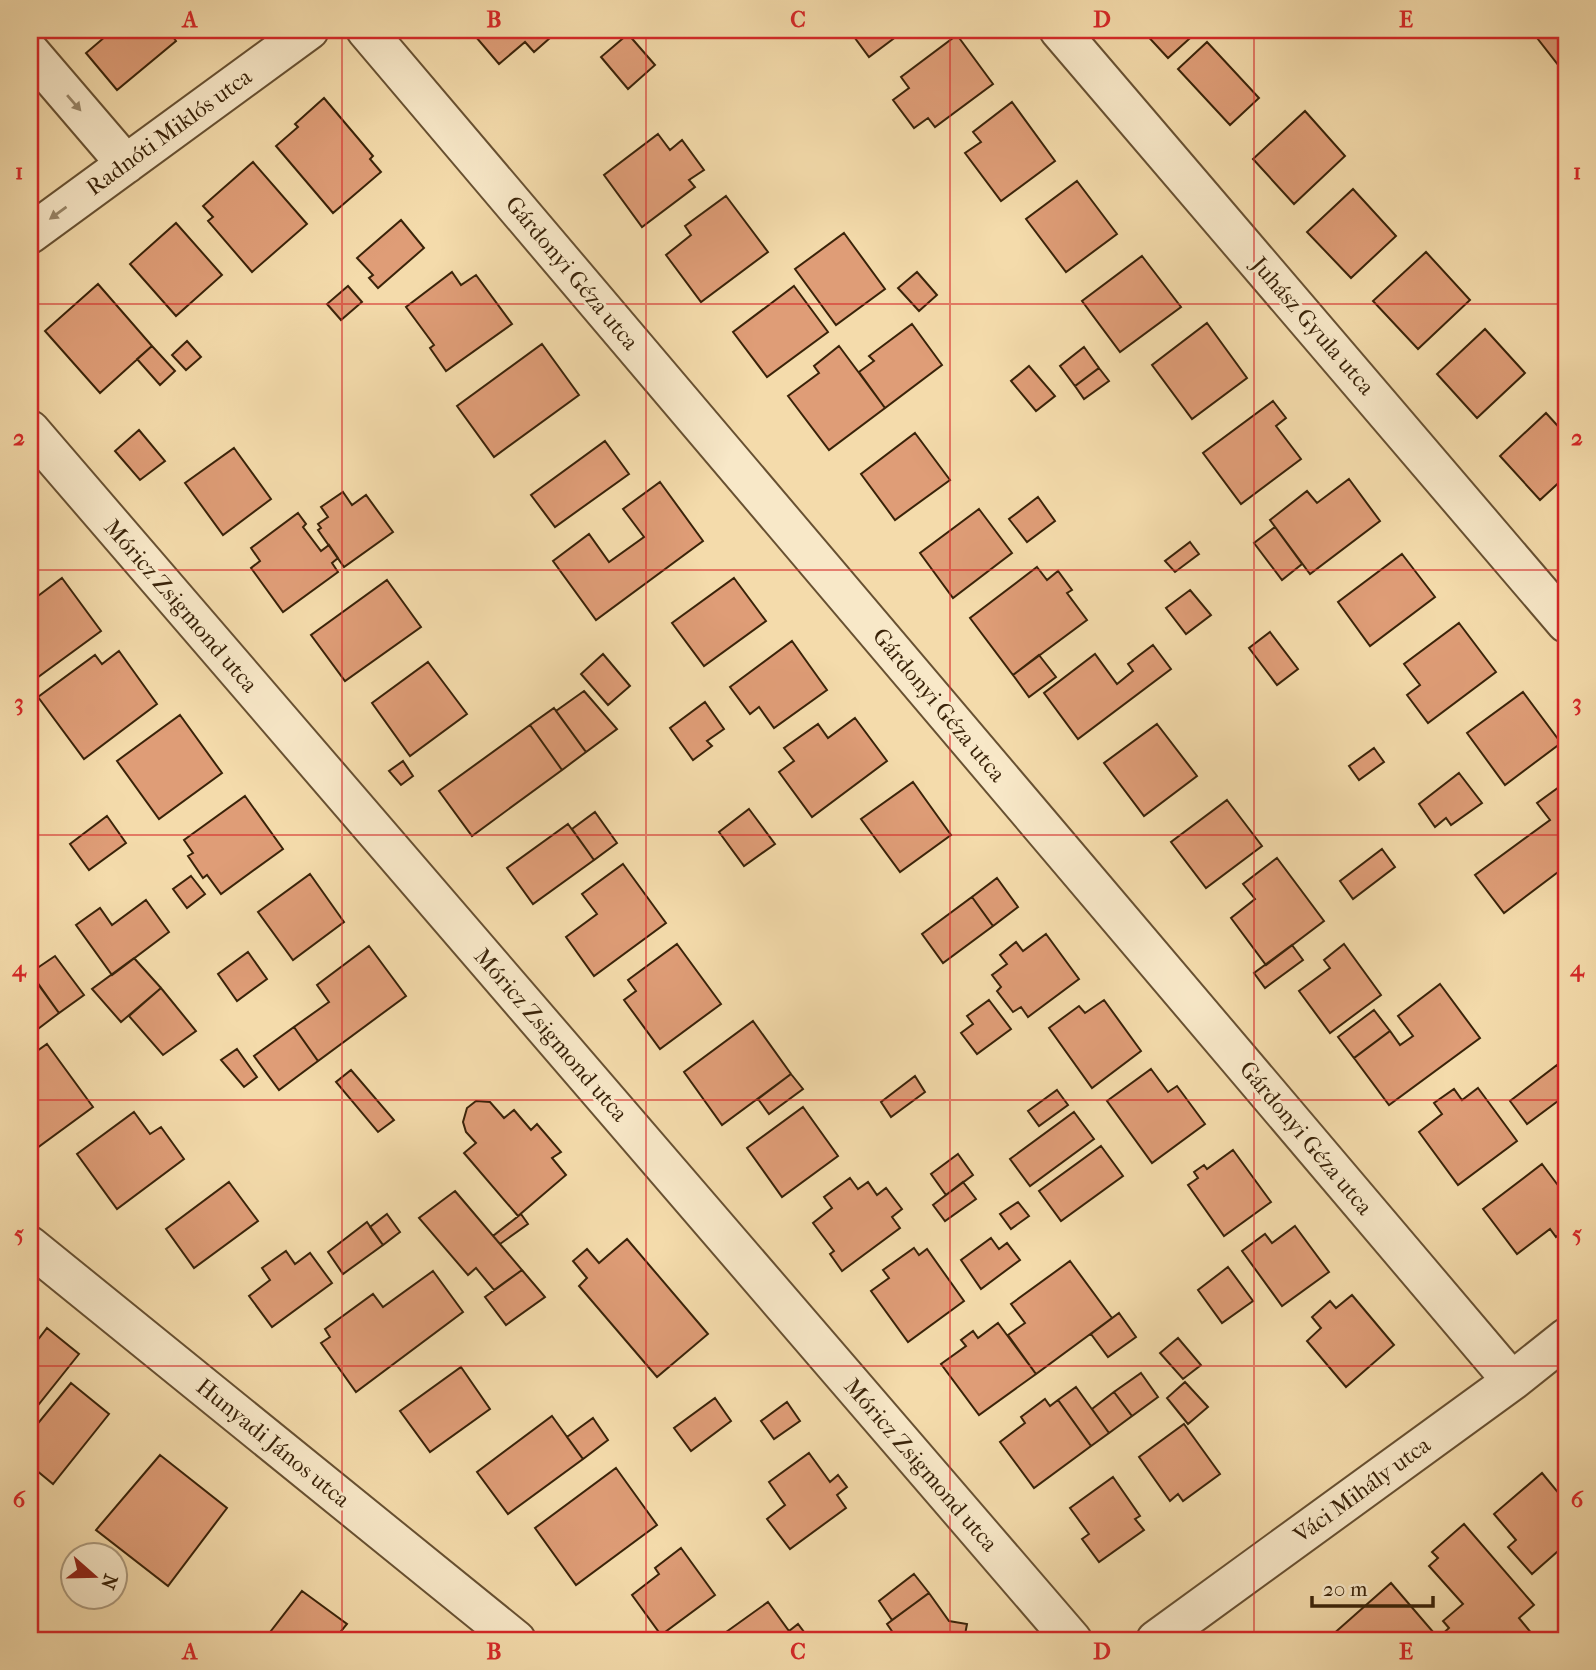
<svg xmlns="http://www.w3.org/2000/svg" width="1596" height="1670" font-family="'IM FELL French Canon',serif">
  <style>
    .building { fill: #df9d77; stroke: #3a2309; stroke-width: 2 }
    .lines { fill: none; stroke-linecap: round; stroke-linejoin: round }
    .minor-casing { stroke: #685132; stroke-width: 42 }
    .minor { stroke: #f8e8c8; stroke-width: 38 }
    .oneway { fill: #998668 }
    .grid { fill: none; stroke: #d62828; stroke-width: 2; stroke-opacity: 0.55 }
    .labels { text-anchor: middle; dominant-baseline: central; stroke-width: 6; stroke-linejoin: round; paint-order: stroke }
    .street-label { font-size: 23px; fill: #3a2309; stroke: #f8e8c8 }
    .neatline { fill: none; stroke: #d62828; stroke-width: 2.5 }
    .grid-label { font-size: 23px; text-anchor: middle; font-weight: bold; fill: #d62828 }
  </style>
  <rect width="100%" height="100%" fill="#f4dbab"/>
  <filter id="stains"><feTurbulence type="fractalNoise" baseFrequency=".00286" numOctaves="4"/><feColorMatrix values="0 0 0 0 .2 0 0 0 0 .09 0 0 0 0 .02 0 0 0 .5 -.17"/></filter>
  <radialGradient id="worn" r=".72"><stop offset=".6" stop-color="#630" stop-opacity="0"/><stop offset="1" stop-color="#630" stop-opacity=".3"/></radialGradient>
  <path class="building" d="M113 30H168L176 41 117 90 86 53Z
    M470 30H559L534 52 525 42 499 64Z
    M849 30H905L869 57Z
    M1142 30H1199L1168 58Z
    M1540 30H1566V75L1534 34Z
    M628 34 655 65 628 89 601 57Z
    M957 35 993 84 935 127 928 118 914 128 893 100 909 88 901 77Z
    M1207 42 1259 98 1230 125 1178 69Z
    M324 98 373 156 370 159 381 172 333 213 276 146 298 127 295 124Z
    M1012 102 1055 161 1001 201 965 153 981 142 973 132Z
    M1305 111 1345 156 1294 204 1253 159Z
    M658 134 670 150 682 140 704 170 689 180 695 187 642 227 604 175Z
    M253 162 307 224 252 272 208 221 213 217 203 206Z
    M1077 181 1117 234 1066 272 1026 219Z
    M1353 189 1396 236 1351 278 1307 232Z
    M726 196 768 252 701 302 666 255 691 235 685 226Z
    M401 220 424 248 378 288 369 278 373 275 357 258Z
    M176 223 222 275 176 316 130 264Z
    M844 233 885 289 836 325 795 269Z
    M1426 252 1470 300 1418 349 1373 301Z
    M1142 256 1181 307 1120 352 1082 301Z
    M452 272 461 285 476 275 512 324 446 371 430 348 434 345 406 307Z
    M917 272 937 295 919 311 898 288Z
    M98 284 152 346 100 393 45 331Z
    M348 286 362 302 341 320 327 304Z
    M794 286 828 332 767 377 733 332Z
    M1207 323 1247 378 1192 419 1152 365Z
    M912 324 942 365 885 408 859 372 874 361 869 356Z
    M1485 329 1525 373 1477 418 1437 374Z
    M187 341 201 357 186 370 172 355Z
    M542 344 579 395 494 457 457 406Z
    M152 346 175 371 160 385 137 359Z
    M839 346 885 408 829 450 788 396 819 373 814 366Z
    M1084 347 1099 368 1075 386 1060 366Z
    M1029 366 1055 396 1036 411 1011 381Z
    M1099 368 1109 381 1084 399 1075 386Z
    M1273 401 1286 418 1276 426 1301 459 1241 504 1203 453Z
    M1546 413 1566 435V476L1540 500 1500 456Z
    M139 430 165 461 140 480 115 451Z
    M915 433 950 480 895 520 861 474Z
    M605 441 629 474 555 527 531 495Z
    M234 448 271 499 223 535 185 483Z
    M1349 479 1380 521 1310 574 1270 520 1307 491 1317 503Z
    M660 482 703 541 596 620 553 561 589 534 609 562 644 537 623 509Z
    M343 492 352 505 366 495 393 532 344 567 318 530 321 528 318 524 328 517 321 507Z
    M1038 497 1055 521 1027 542 1009 519Z
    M979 509 1012 553 953 598 920 553Z
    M298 513 306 524 303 527 321 551 329 545 338 558 332 563 338 572 283 612 251 568 260 561 251 548Z
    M1275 527 1302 564 1282 580 1254 543Z
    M1190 542 1199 554 1175 572 1165 561Z
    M1402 554 1435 597 1370 646 1338 602Z
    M1037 567 1047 580 1058 571 1072 590 1067 593 1087 620 1013 675 970 618Z
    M62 578 101 631 30 683V602Z
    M734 578 766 621 704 666 672 623Z
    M387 580 421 627 345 681 311 635Z
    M1190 590 1211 615 1186 634 1166 608Z
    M1459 623 1496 672 1428 723 1407 695 1420 685 1404 664Z
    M1270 632 1298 669 1277 685 1249 648Z
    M792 641 827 690 774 728 759 707 750 714 730 687Z
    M1153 645 1171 669 1078 739 1044 693 1095 654 1117 684 1133 671 1128 664Z
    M119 651 157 704 84 759 38 697 95 655 102 664Z
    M603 654 630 686 608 705 581 674Z
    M1039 655 1056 677 1029 697 1013 675Z
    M428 662 467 714 410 756 372 703Z
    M584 691 617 729 586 752 556 711Z
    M1523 692 1561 743 1505 785 1467 733Z
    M705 702 724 729 707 741 712 746 693 760 670 728Z
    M554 708 586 752 562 770 530 725Z
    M180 715 222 773 159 819 117 761Z
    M855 718 887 761 812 817 779 772 794 761 784 748 818 724 828 738Z
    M1157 724 1197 776 1144 816 1104 763Z
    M530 725 562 770 472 836 439 791Z
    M1374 748 1384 762 1359 780 1349 766Z
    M403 761 413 776 401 785 389 771Z
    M1459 773 1482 803 1451 825 1446 818 1435 827 1419 804Z
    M913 782 951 835 900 872 861 819Z
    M1566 782V866L1504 913 1475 875 1550 820 1537 803Z
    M245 796 283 849 221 894 207 875 203 878 188 856 193 853 184 840Z
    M1227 800 1262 846 1206 888 1171 842Z
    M749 809 775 844 744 866 719 832Z
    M595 812 617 843 594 860 572 829Z
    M107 816 126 843 89 870 70 844Z
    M568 824 594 860 533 904 507 868Z
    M1382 849 1395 867 1353 899 1340 881Z
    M1277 858 1324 921 1266 965 1231 918 1255 899 1243 884Z
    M623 864 666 923 594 976 566 937 597 914 582 894Z
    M310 874 344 922 293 960 258 912Z
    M191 876 205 894 187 908 173 889Z
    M997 878 1018 907 993 926 972 897Z
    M972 897 993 926 943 963 922 934Z
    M146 900 169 932 112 975 76 925 100 908 112 925Z
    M1046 934 1079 979 1028 1017 1021 1007 1013 1012 997 991 1001 987 992 975 1007 964 1000 955 1016 942 1023 951Z
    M677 944 721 1004 660 1049 624 1000 636 991 628 980Z
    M1344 944 1381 995 1330 1033 1299 991 1330 968 1324 960Z
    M1292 945 1303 960 1265 988 1254 973Z
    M369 946 406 996 318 1061 294 1027 329 1002 317 985Z
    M248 952 267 979 237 1001 218 974Z
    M55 956 84 995 59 1013 30 973Z
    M134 958 161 988 121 1022 92 989Z
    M30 972 59 1013 30 1035Z
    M1440 984 1480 1038 1389 1105 1354 1058 1390 1031 1400 1045 1413 1036 1398 1016Z
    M161 988 196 1031 163 1055 129 1016Z
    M989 1000 1011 1029 977 1054 961 1033 973 1024 967 1016Z
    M1104 1000 1141 1051 1092 1088 1049 1028 1079 1006 1085 1013Z
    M1374 1010 1390 1031 1354 1058 1338 1037Z
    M753 1021 791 1074 722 1125 684 1072Z
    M294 1027 318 1061 279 1090 254 1056Z
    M47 1044 93 1107 37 1148 30 1138V1056Z
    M237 1049 257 1077 244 1087 221 1060Z
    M1557 1065 1566 1078V1095L1527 1124 1510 1101Z
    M1151 1069 1168 1092 1177 1086 1205 1124 1152 1163 1107 1101Z
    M351 1070 394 1120 378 1132 336 1082Z
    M791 1074 803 1089 769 1114 758 1099Z
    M915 1076 925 1092 891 1117 881 1102Z
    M1478 1088 1517 1141 1458 1185 1419 1132 1442 1114 1434 1103 1454 1089 1462 1100Z
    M1057 1090 1068 1105 1039 1126 1028 1111Z
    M476 1101 490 1102 504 1118 514 1110 531 1130 537 1124 561 1152 552 1158 566 1175 518 1216 464 1153 476 1143 466 1132 463 1122 467 1108Z
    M803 1107 838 1156 782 1197 747 1148Z
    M134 1112 150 1134 161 1127 184 1159 117 1209 77 1154Z
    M1074 1112 1094 1139 1030 1186 1010 1159Z
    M1101 1146 1123 1176 1061 1221 1039 1191Z
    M1233 1150 1271 1202 1224 1236 1188 1185 1198 1178 1194 1172 1204 1165 1207 1169Z
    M958 1154 973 1175 946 1195 931 1174Z
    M1542 1164 1566 1196V1229L1556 1237 1550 1229 1517 1254 1483 1209Z
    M850 1178 858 1189 868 1182 877 1195 886 1188 902 1209 892 1217 900 1228 842 1271 830 1254 834 1251 813 1223 832 1208 824 1197Z
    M229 1182 258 1221 194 1268 166 1229Z
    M963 1182 976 1199 945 1221 933 1205Z
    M455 1191 522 1270 494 1290 476 1268 468 1275 419 1218Z
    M1018 1202 1029 1216 1011 1229 1000 1214Z
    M387 1214 400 1232 383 1245 370 1227Z
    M521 1214 528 1224 500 1244 493 1236Z
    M367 1222 383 1245 343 1274 328 1252Z
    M1295 1226 1329 1272 1282 1306 1242 1251 1265 1234 1272 1243Z
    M991 1238 999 1249 1007 1243 1020 1260 981 1289 961 1260Z
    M627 1239 708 1334 657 1377 579 1286 587 1278 573 1261 587 1249 599 1263Z
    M914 1248 919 1255 927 1249 964 1301 908 1342 871 1291 889 1278 883 1270Z
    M286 1251 295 1264 310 1253 332 1283 272 1327 249 1296 270 1280 262 1268Z
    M1070 1261 1112 1318 1036 1374 1008 1335 1025 1323 1011 1304Z
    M1228 1267 1253 1301 1222 1323 1198 1290Z
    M522 1270 545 1297 506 1325 485 1297Z
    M433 1271 463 1312 356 1392 321 1343 330 1337 325 1329 373 1294 383 1307Z
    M1352 1295 1394 1345 1346 1387 1307 1341 1321 1328 1312 1317 1330 1301 1336 1308Z
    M1119 1313 1136 1337 1108 1357 1091 1334Z
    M998 1323 1036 1374 979 1415 941 1364 966 1346 961 1340 973 1331 978 1338Z
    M47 1328 79 1354 39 1404 30 1396V1350Z
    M1178 1338 1201 1365 1183 1379 1160 1353Z
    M461 1367 490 1409 430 1452 400 1411Z
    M1141 1373 1158 1397 1132 1416 1114 1392Z
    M1185 1382 1208 1407 1188 1424 1167 1398Z
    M71 1383 109 1414 53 1484 30 1465V1433Z
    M1076 1387 1109 1433 1091 1446 1058 1400Z
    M1114 1392 1132 1416 1109 1433 1092 1409Z
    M715 1398 731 1421 691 1451 674 1428Z
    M1045 1399 1050 1406 1058 1400 1091 1446 1034 1488 1000 1442 1025 1423 1021 1417Z
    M787 1402 800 1421 774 1439 761 1421Z
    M552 1416 583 1459 508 1514 477 1472Z
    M593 1418 608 1440 583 1459 567 1437Z
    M1184 1424 1220 1474 1183 1501 1178 1494 1170 1501 1139 1457Z
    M809 1453 830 1482 838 1475 847 1487 837 1495 846 1508 790 1549 767 1519 785 1505 769 1482Z
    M160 1455 227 1508 168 1586 96 1530Z
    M616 1468 657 1525 576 1585 535 1528Z
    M1542 1473 1566 1502V1544L1532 1574 1508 1547 1516 1540 1494 1514Z
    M1113 1477 1140 1516 1135 1519 1144 1530 1099 1562 1082 1539 1089 1534 1070 1508Z
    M1464 1524 1534 1605 1519 1618 1537 1640H1440L1438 1638 1449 1628 1443 1621 1463 1604 1429 1566 1438 1558 1432 1552Z
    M681 1548 715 1595 661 1635 632 1595 659 1574 655 1568Z
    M914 1574 929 1593 892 1620 879 1601Z
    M1391 1583 1440 1640H1335L1331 1636Z
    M302 1591 347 1624 334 1640H264Z
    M929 1593 949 1621 967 1624 964 1640H898L887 1624Z
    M768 1602 789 1631 798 1624 810 1640H715Z"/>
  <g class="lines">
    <defs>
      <path id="minor" d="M366 30 1512 1381
        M1059 30 1566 623
        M30 52 126 164
        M30 234 309 30
        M30 430 1072 1640
        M30 1246 516 1640
        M1156 1640 1512 1381 1566 1338"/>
    </defs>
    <use href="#minor" class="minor-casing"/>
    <use href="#minor" class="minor"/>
  </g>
  <defs><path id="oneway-solid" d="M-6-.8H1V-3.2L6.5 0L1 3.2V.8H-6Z" transform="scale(1.75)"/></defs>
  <g class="oneway">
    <use href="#oneway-solid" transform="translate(74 103) rotate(49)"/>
    <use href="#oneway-solid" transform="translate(58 213) rotate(144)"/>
  </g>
  <path class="grid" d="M342 30V1640M646 30V1640M950 30V1640M1254 30V1640M30 304H1566M30 570H1566M30 835H1566M30 1100H1566M30 1366H1566"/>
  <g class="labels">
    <g class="street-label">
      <text transform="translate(169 132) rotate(-36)">Radnóti Miklós utca</text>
      <text transform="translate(572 273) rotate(50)">Gárdonyi Géza utca</text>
      <text transform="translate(1313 326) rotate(49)">Juhász Gyula utca</text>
      <text transform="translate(181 606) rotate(49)">Móricz Zsigmond utca</text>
      <text transform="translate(939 705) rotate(50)">Gárdonyi Géza utca</text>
      <text transform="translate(551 1035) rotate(49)">Móricz Zsigmond utca</text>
      <text transform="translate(1306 1138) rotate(50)">Gárdonyi Géza utca</text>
      <text transform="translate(273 1443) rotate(39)">Hunyadi János utca</text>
      <text transform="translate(921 1465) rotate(49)">Móricz Zsigmond utca</text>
      <text transform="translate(1362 1490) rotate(-36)">Váci Mihály utca</text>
    </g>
  </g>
  <rect width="1596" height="1670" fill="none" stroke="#f4dbab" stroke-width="77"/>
  <g transform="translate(94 1576) rotate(110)"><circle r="33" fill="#f8e8c8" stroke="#ac997c" stroke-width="2"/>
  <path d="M0-5L12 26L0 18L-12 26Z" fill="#8f2418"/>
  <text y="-10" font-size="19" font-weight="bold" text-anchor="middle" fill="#3a2309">N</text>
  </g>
  <path d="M1312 1596v10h121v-10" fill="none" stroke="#3a2309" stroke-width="3.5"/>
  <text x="1323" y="1596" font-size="21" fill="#3a2309" stroke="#f8e8c8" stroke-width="5" paint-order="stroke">20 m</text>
  <rect x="38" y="38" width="1520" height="1594" class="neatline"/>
  <g class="grid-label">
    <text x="190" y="27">A</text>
    <text x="494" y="27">B</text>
    <text x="798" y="27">C</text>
    <text x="1102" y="27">D</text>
    <text x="1406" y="27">E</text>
    <text x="19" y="179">1</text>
    <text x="1577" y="179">1</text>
    <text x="19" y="445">2</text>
    <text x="1577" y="445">2</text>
    <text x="19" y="710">3</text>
    <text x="1577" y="710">3</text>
    <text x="19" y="976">4</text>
    <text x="1577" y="976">4</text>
    <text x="19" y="1241">5</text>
    <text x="1577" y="1241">5</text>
    <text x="19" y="1507">6</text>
    <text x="1577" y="1507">6</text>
    <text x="190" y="1659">A</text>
    <text x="494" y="1659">B</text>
    <text x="798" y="1659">C</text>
    <text x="1102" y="1659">D</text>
    <text x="1406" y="1659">E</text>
  </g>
  <rect width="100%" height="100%" filter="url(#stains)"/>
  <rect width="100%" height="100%" fill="url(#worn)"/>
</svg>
